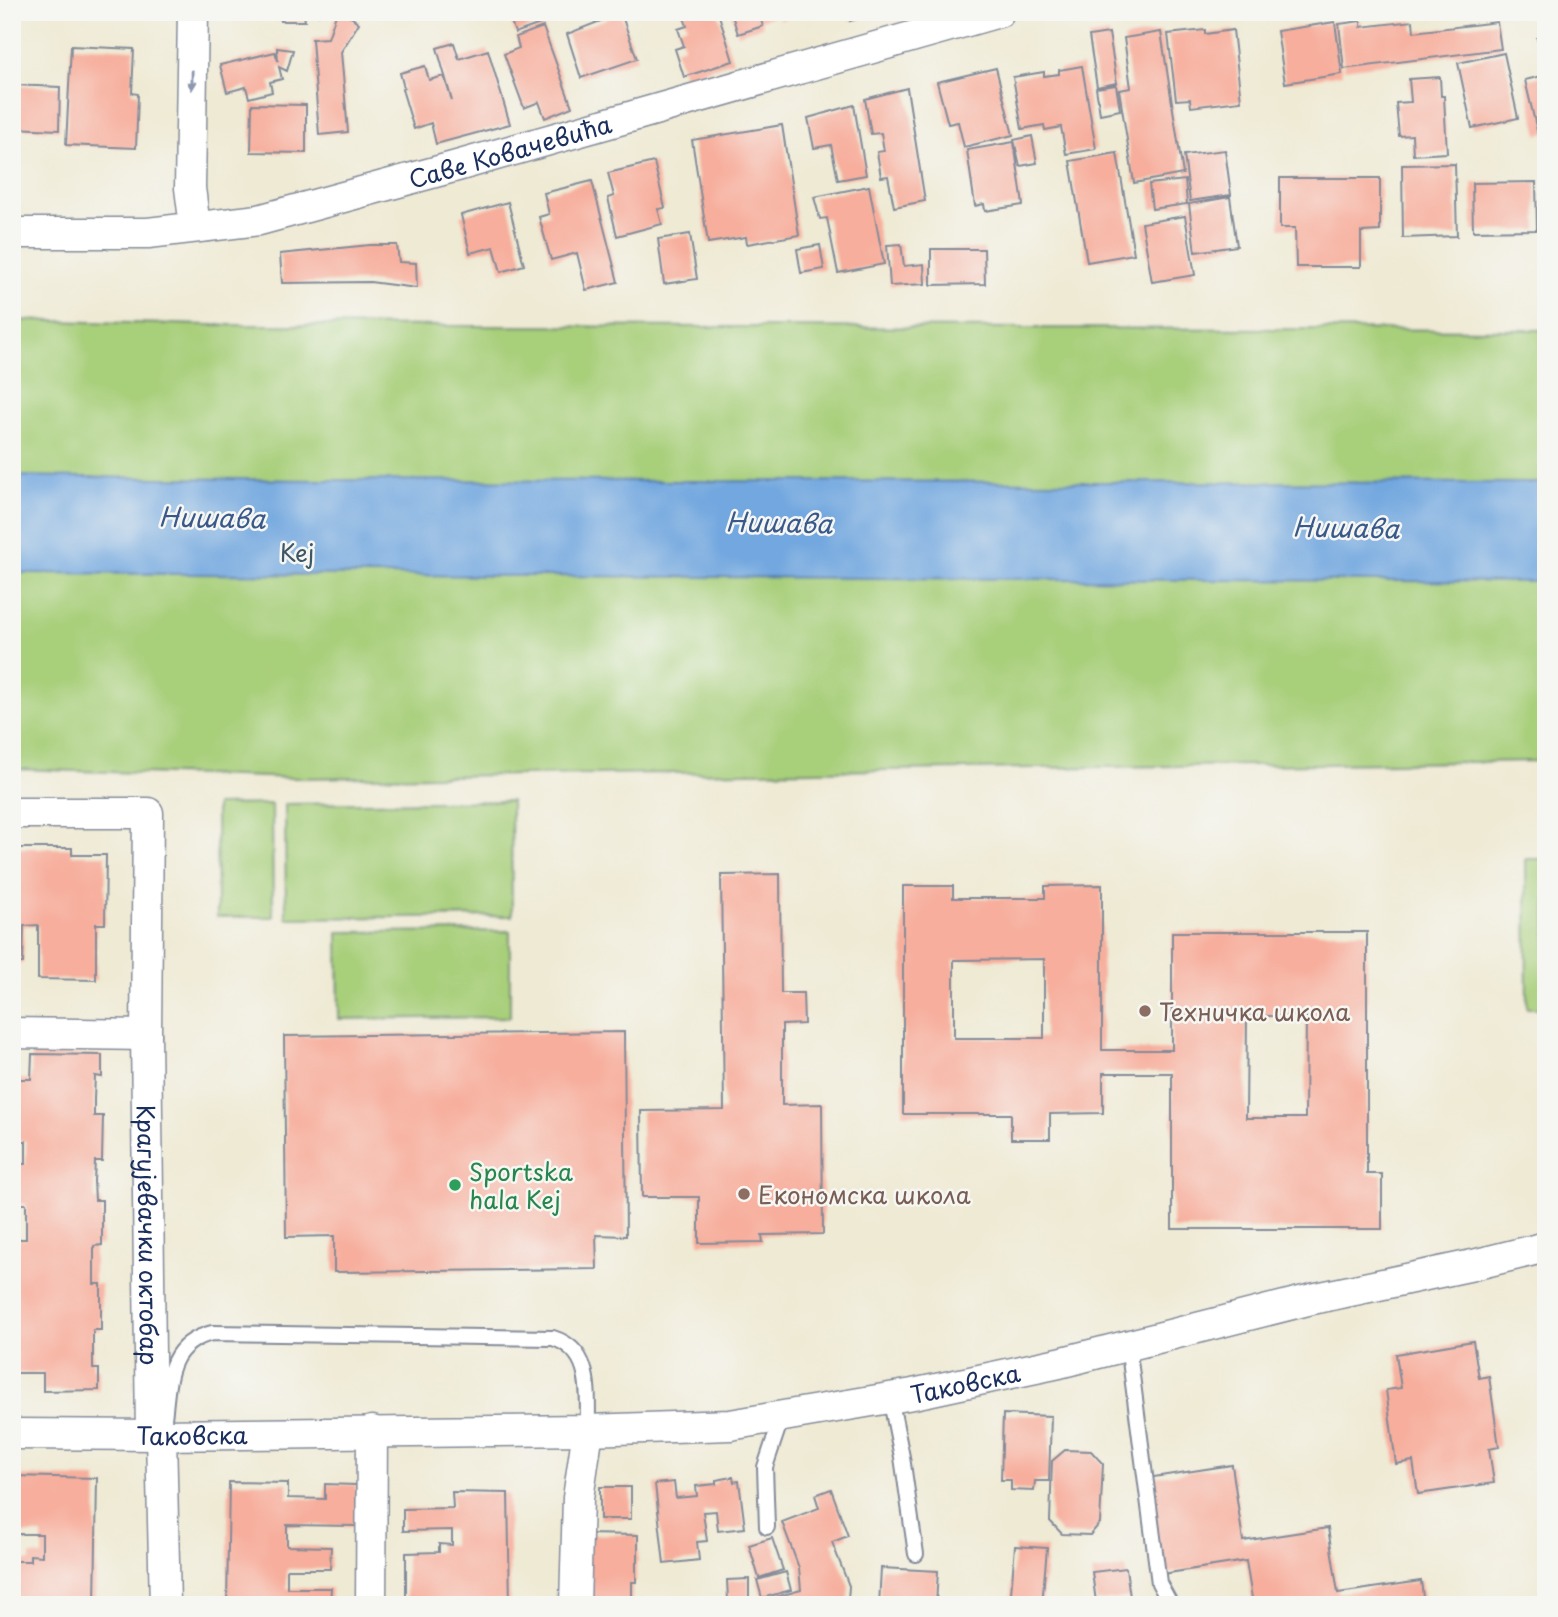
<svg xmlns="http://www.w3.org/2000/svg" width="1558" height="1617" font-family="'Playpen Sans',sans-serif">
  <style>
    .green { fill: #a8cf7a; stroke: #627f6c; stroke-width: 2 }
    .water { fill: #72a7df; stroke: #466b9e; stroke-width: 2 }
    .building { fill: #f7ae9c; fill-rule: evenodd }
    .lines { fill: none; stroke-linecap: round; stroke-linejoin: round }
    .lane-casing { stroke: #858c99; stroke-width: 18 }
    .street-casing { stroke: #858c99; stroke-width: 33 }
    .lane { stroke: #fff; stroke-width: 14 }
    .street { stroke: #fff; stroke-width: 30 }
    .oneway { fill: #8d97ae }
    .education-dot { fill: #8d6e63; stroke: #f6f6f2; stroke-width: 2.5 }
    .leisure-dot { fill: #2e9e5b; stroke: #f6f6f2; stroke-width: 2.5 }
    .labels { text-anchor: middle; dominant-baseline: central; stroke-width: 5; stroke-linejoin: round; paint-order: stroke }
    .street-label { font-size: 24px; fill: #1b2f5e; stroke: #f6f6f2 }
    .park-label { font-size: 24px; fill: #3e5765; stroke: #f6f6f2 }
    .education-label { font-size: 24px; fill: #785e54; stroke: #f6f6f2; text-anchor: start }
    .leisure-label { font-size: 24px; fill: #27864d; stroke: #f6f6f2; text-anchor: start }
    .water-label { font-size: 26px; font-style: italic; fill: #39598b; stroke: #f6f6f2 }
  </style>
  <rect width="100%" height="100%" fill="#f6f6f2"/>
  <filter id="ink" filterUnits="userSpaceOnUse"><feTurbulence type="fractalNoise" baseFrequency=".0143" numOctaves="2"/><feDisplacementMap in="SourceGraphic" scale="14" xChannelSelector="R" yChannelSelector="G"/><feConvolveMatrix kernelMatrix="1 2 1 2 8 2 1 2 1" color-interpolation-filters="sRGB"/></filter>
  <filter id="wash" filterUnits="userSpaceOnUse"><feTurbulence type="fractalNoise" baseFrequency=".00686" numOctaves="4" result="noise"/><feDisplacementMap in="SourceGraphic" scale="28" xChannelSelector="R" yChannelSelector="G"/><feGaussianBlur stdDeviation="1.57" result="paint"/><feColorMatrix in="noise" values="0 0 0 0 0 0 0 0 0 0 0 0 0 0 0 0 0 1.4 0 .05"/><feComposite in="paint" operator="in"/></filter>
  <g filter="url(#wash)">
    <rect width="100%" height="100%" fill="#efead4"/>
    <path class="green" d="M12 320 208 325 1546 330V761L297 778 12 769Z
      M511 801 512 916 286 918 285 804Z
      M272 804 273 917H217L216 805Z
      M1526 859H1546V1008H1527Z
      M510 931V1017L339 1019 338 932Z"/>
    <path class="water" d="M12 476 319 480 1546 483V582L12 573Z"/>
    <g id="blocks">
      <path class="building" d="M280 12H318V15H304L305 21H280Z
        M337 12H344L359 23 341 52 348 132 319 135 312 39 328 38Z
        M508 12H540L543 23 515 33Z
        M682 12H718L733 61 684 77 675 49 684 46 678 29 687 26Z
        M731 12H804V13L780 20 779 14 761 20 763 26 738 34Z
        M848 12H878V13L850 21Z
        M621 13 637 59 581 78 567 34Z
        M1361 21V27L1413 21 1414 32 1497 22 1501 49 1344 69 1339 24Z
        M1335 22 1342 74 1285 83 1277 31Z
        M543 27 572 107 545 118 539 102 524 108 504 54 519 48 516 37Z
        M1205 30V34L1233 30 1241 101 1191 107 1190 99 1176 100 1168 34Z
        M1161 32 1183 174 1134 183 1119 90 1131 88 1124 38Z
        M1109 33 1117 83 1097 87 1089 36Z
        M1546 36V73H1545L1537 38Z
        M454 43 459 59 488 50 510 124 436 144 431 123 414 129 402 89 404 88 400 73 425 66 429 80 444 76 452 101 437 48Z
        M71 46 134 49 132 93 138 94 136 148 66 145Z
        M277 48 293 50 287 71 279 67 282 79 270 82 272 92 249 98 246 87 227 92 220 65 275 52 278 61Z
        M1504 53 1518 118 1472 128 1458 63Z
        M1082 66 1096 149 1066 154 1061 127 1045 130 1044 125 1022 129 1013 77 1044 72V76L1059 74V70Z
        M996 68 1013 135 964 147 958 122 948 124 937 82Z
        M1546 75V133L1538 135 1525 80Z
        M1440 77 1441 96H1444L1447 153 1413 155 1412 135 1399 136 1396 103 1411 102 1409 79Z
        M12 85 60 87 59 130 12 128Z
        M1116 85 1120 110 1100 114 1096 88Z
        M907 88 925 201 894 207 888 176 881 177 877 152 884 151 881 133 871 134 865 99Z
        M252 104 306 105V153L251 152Z
        M854 105 866 175 838 180 831 145 814 148 808 118Z
        M782 125 799 235 747 244 746 237 708 243 692 140Z
        M1032 136 1037 163 1020 166 1014 140Z
        M1014 142 1023 205 985 211 984 204 975 206 967 150Z
        M1225 150 1231 195 1190 201 1184 155Z
        M1117 153 1134 254 1087 262 1070 161Z
        M654 162 665 208 658 209 662 224 617 236 608 198 614 196 608 173Z
        M1455 164 1457 236 1403 238 1402 165Z
        M1280 178H1380V231L1361 232V267H1296L1295 228H1280Z
        M1185 180 1187 204 1152 209 1149 184Z
        M592 181 618 282 586 290 577 253 551 260 539 217 549 214 544 193Z
        M1536 182 1537 230 1473 231 1472 183Z
        M869 186 884 264 838 273 827 218 820 219 814 197Z
        M1230 197 1237 246 1195 252 1189 204Z
        M508 202 524 265 501 272 494 247 470 253 461 215Z
        M1185 216 1195 275 1152 282 1142 223Z
        M690 234 697 279 664 284 658 239Z
        M901 244 904 266 924 264 925 284 890 286 887 245Z
        M370 245H397L399 262 416 263 417 288 370 282 282 283 280 254Z
        M820 245 824 269 801 273 797 249Z
        M931 249H984L985 284 931 285Z
        M12 848H72V855H106L105 924H96V980L38 979V925L24 926 23 963H12Z
        M780 874 781 993H803L804 1024 782 1025V1105L822 1104 823 1234 762 1235 763 1242 699 1243V1197H642L641 1111 724 1110 721 875Z
        M1102 885V1050H1172V932H1367V1174H1382V1229H1172V1073H1103V1113L1050 1114V1139H1011V1114H903V886H953V898H1045V886ZM1044 959V1038H954V960ZM1247 1016H1306L1305 1118H1246Z
        M624 1032 626 1236 596 1235 597 1269 334 1272V1236L286 1237 284 1036Z
        M32 1054 102 1055V1077L95 1076 94 1099V1116H103L102 1161H95L94 1181 95 1200H102V1245L94 1246V1284H101V1330H93V1369H99V1390L43 1391V1373H12V1239H26V1204H12V1164H26V1141H12V1079H31Z
        M1473 1341 1479 1378 1489 1376 1499 1447 1489 1449 1494 1483 1418 1494 1413 1461 1396 1464 1386 1390 1401 1388 1396 1354Z
        M1003 1414 1051 1416 1049 1481H1035L1034 1491 1011 1490V1480H1001Z
        M1065 1450 1091 1451 1103 1464 1100 1523 1090 1535 1062 1534 1050 1521 1052 1461Z
        M1232 1465 1243 1541 1328 1528 1338 1593 1421 1581 1424 1605H1253L1246 1561 1162 1574 1147 1478Z
        M12 1476 97 1478 95 1605 12 1604V1561H30V1555L42 1556V1534H12Z
        M733 1477 734 1482 739 1481 745 1528 718 1531 716 1511 703 1512 707 1541 697 1542 699 1560 664 1564 655 1484 674 1482 676 1498 697 1496 696 1486 716 1484V1480Z
        M229 1482 288 1483V1498L325 1499V1484L356 1485V1526L287 1525V1546L331 1547 330 1569H287V1588H331L330 1605H227Z
        M600 1487H631V1519H600Z
        M831 1489 848 1536 832 1542 849 1586 848 1600 872 1602V1605H763L762 1601 801 1590 799 1568 782 1522 819 1508 815 1495Z
        M452 1492 508 1493 510 1605H406V1553L439 1552V1544L452 1545V1530L403 1531V1509L453 1508Z
        M585 1534 638 1535V1562H636V1582H632V1605H585Z
        M772 1538 783 1570 759 1578 749 1545Z
        M1015 1546 1047 1548 1042 1605H1010Z
        M881 1568 938 1571 936 1605H879Z
        M1126 1568 1130 1597 1096 1602 1092 1572Z
        M786 1572 791 1590 762 1598 757 1580Z
        M749 1579V1605H697V1600H728L727 1580Z"/>
    </g>
  </g>
  <g filter="url(#ink)">
    <use href="#blocks" fill-opacity="0" stroke="#858c99" stroke-width="2"/>
    <g class="lines">
      <defs>
        <path id="lane" d="M1128 1345 1159 1583 1171 1605
          M890 1397 902 1457 916 1554
          M163 1427C169 1385 164 1345 212 1333L553 1338C594 1351 587 1394 588 1430
          M767 1527 765 1467 782 1416"/>
        <g id="street">
          <path d="M193 12 190 188 195 227"/>
          <path id="s1" d="M12 233H148L259 220 457 166 999 12"/>
          <path id="s2" d="M12 813H148L146 1035 151 1435"/>
          <path d="M12 1033 146 1035"/>
          <path id="s3" d="M12 1434 161 1435 588 1430 730 1425 913 1394 1059 1363 1312 1299 1473 1265 1546 1247"/>
          <path d="M161 1435 165 1605"/>
          <path d="M371 1605 372 1431"/>
          <path d="M575 1605 578 1498 588 1430"/>
        </g>
      </defs>
      <use href="#lane" class="lane-casing"/>
      <use href="#street" class="street-casing"/>
      <use href="#lane" class="lane"/>
      <use href="#street" class="street"/>
    </g>
    <defs><path id="oneway-solid" d="M-6-.8H1V-3.2L6.5 0L1 3.2V.8H-6Z" transform="scale(1.75)"/></defs>
    <use class="oneway" href="#oneway-solid" transform="translate(192 80) rotate(91)"/>
  </g>
  <g class="education-dot">
    <circle cx="1145" cy="1011" r="7"/>
    <circle cx="744" cy="1194" r="7"/>
  </g>
  <circle class="leisure-dot" cx="455" cy="1185" r="7"/>
  <g class="labels">
    <g class="street-label">
      <text stroke="none"><textPath href="#s1" startOffset="508">Саве Ковачевића</textPath></text>
      <text stroke="none"><textPath href="#s2" startOffset="558">Крагујевачки октобар</textPath></text>
      <text stroke="none"><textPath href="#s3" startOffset="957">Таковска</textPath></text>
      <text stroke="none"><textPath href="#s3" startOffset="180">Таковска</textPath></text>
    </g>
    <g class="park-label">
      <text x="297" y="552">Кеј</text>
    </g>
    <g class="education-label">
      <text x="1159" y="1011">Техничка школа</text>
      <text x="758" y="1194">Економска школа</text>
    </g>
    <g class="leisure-label">
      <text x="469" y="1171">Sportska<tspan x="469" dy="28">hala Kej</tspan></text>
    </g>
    <g class="water-label">
      <text transform="translate(212 517) rotate(1)">Нишава</text>
      <text transform="translate(779 522) rotate(1)">Нишава</text>
      <text transform="translate(1346 527) rotate(1)">Нишава</text>
    </g>
  </g>
  <rect width="1558" height="1617" fill="none" stroke="#f6f6f2" stroke-width="42"/>
</svg>
